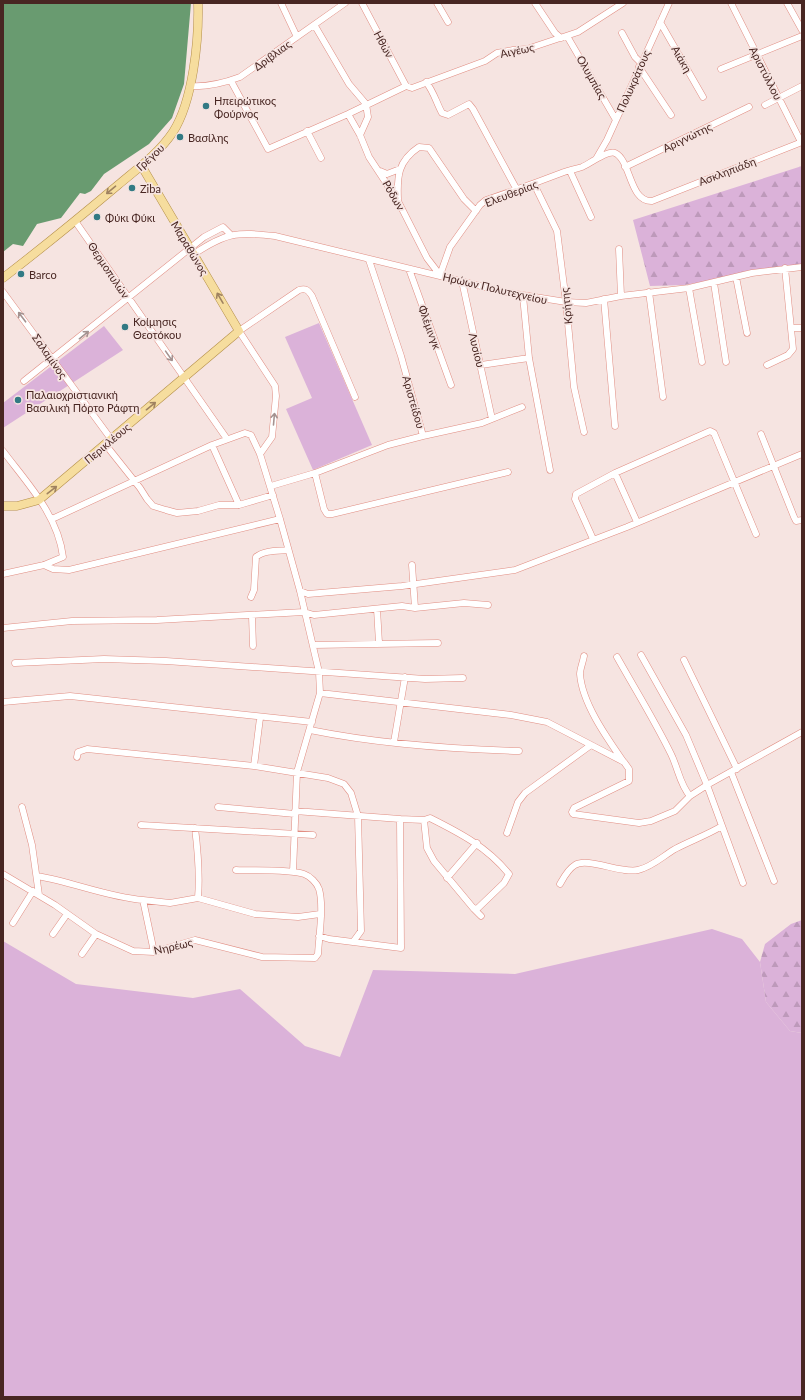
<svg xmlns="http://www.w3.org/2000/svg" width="805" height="1400" font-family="Lato,sans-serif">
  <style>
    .grass { fill: #dbb2d9 }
    .forest { fill: url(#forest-firs) }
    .water { fill: #699b70 }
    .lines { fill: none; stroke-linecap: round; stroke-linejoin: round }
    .minor-casing { stroke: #e18d82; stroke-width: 7 }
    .major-casing { stroke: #b58f49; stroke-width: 9 }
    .minor { stroke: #fff; stroke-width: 6 }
    .major { stroke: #f6dd9e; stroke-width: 8 }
    .oneway { stroke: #9f8260 }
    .oneway2 { stroke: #a49290 }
    .poi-dot { fill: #327a84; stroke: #f6e4e1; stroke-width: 1.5 }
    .labels { text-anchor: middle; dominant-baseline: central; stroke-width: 3.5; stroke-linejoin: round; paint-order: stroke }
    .street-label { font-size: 11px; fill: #482622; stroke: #f6e4e1 }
    .poi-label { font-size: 11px; fill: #482622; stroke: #f6e4e1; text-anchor: start }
  </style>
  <defs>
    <pattern id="forest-firs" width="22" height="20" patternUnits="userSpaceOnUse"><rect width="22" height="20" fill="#dbb2d9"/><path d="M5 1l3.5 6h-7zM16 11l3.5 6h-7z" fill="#bd99ba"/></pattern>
  </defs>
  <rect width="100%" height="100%" fill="#f6e4e1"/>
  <path class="grass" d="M319 323 372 445 313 470 286 409 312 398 285 337Z
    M104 326 123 350 3 428V403Z
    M712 929 742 939 760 962 766 1002 790 1031 802 1033V1397H3V941L76 984 193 998 240 989 305 1046 340 1057 373 970 515 974Z"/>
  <path class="forest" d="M802 166V265L684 285 650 286 633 220Z
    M802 920V1033L790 1031 766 1002 760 962 765 944 791 924Z"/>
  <path class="water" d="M3 3H191L184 84 172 118 149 144 104 174 91 191 85 194 80 193 61 218 37 224 23 246 13 244 3 252Z"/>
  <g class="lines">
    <defs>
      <path id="minor" d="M281 3 297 37
        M362 3 406 86
        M437 3 448 22
        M535 3 555 33 561 38
        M731 3 801 142
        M787 3 802 30
        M660 22 703 97
        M315 26 349 84 366 104 368 117 360 135
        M622 33 635 57 641 63
        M567 36 616 120
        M639 67 671 115
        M721 69 802 36
        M231 81 268 149 348 114 406 86
        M426 82C434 92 436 102 442 113L448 115 469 104 473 109 517 190
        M191 86C208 87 224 83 240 77L345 3
        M406 86 412 88 485 61 497 53 513 50 527 49 578 32 623 3
        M765 105 802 86
        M348 114 360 135 369 157 398 201 427 258 440 275
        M307 131 321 158
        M596 159 607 140 669 3
        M625 167 749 107
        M380 171 387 174 400 169
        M570 171 591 217
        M534 184 557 231 566 302 574 387 584 432
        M398 199C397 176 398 161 419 147L429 148 464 199 476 211
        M75 221 227 439
        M619 249 621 296
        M194 254C227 232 237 232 275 236L510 293 566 302 586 303 621 296 689 288 752 273 802 267
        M409 269 451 385
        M440 275 450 247 480 205 486 200C513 191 538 182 564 172 570 170 576 169 582 167 589 164 608 150 615 153 631 160 629 202 652 201L802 142
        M736 277 747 333
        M462 281 492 419
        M714 283 726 362
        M689 288 702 362
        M3 292 111 439
        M649 292 663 397
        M523 296 529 358 550 470
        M604 299 615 426
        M791 328H802
        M481 365 529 358
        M767 365 788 355 793 349 785 268
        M24 381 204 237 223 227 231 235
        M761 434 794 517 796 521 802 520
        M423 436 482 423 522 407
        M105 444 140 488 147 499 153 506 166 510 177 513 198 511 219 505H239L273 495
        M212 445 239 505
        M3 451C27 483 58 515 63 557L44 565 3 574
        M260 454 272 437 276 396 275 386 239 331 299 290C306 288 308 290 312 296L355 397
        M315 473 324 509 327 514H332L508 472
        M615 473 710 431 714 433 756 534
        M271 486 315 473 388 445 423 436 401 356 369 260
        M52 519 212 445 245 433 251 435 260 454 280 519 300 591 319 672 320 693 297 772 293 872
        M593 539 575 499 576 494 615 473 637 522
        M44 565 53 569 69 570 280 519
        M412 565 415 608 464 603 488 605
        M300 591 308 594 402 586 515 570 627 527 802 454
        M251 597 254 590 256 557C264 550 278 551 288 550
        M377 609 379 643
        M252 616 253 646
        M3 628 72 621 157 620 304 612 314 615 402 606 415 608
        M313 645 438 643
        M641 655 686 735 707 785 743 883
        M584 656C583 662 580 669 580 674 582 703 607 738 623 761
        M617 657C635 689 655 721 671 754 678 768 680 785 690 796
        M684 660 737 769
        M15 663 104 659 166 661 425 679 463 678
        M320 693 511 715 547 722 624 762 629 769V781L574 808 572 812 573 814 639 823 651 821 675 811 690 796 707 785 802 732
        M3 702 70 696 312 722
        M310 730C379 744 449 749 519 751
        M394 742 405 677
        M77 757 78 752 87 749 254 766 260 718
        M254 766 328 778 344 784 351 793 358 816 361 931 353 942
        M731 772 774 881
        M22 807 32 845 39 895
        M218 807 295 814
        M295 811 400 819 401 948 329 939 319 936
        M400 819 424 820 427 848 434 861 474 909 478 908 504 883 509 874C487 847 460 833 430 818L424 820
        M141 825 313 835
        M195 828C198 852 200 874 198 898
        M507 833 518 802 525 793 591 745
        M3 874 55 905 96 934 133 951 154 952 195 940 262 957 315 958 318 954C319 936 324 906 319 889 317 883 310 876 304 874 288 869 254 871 236 870
        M37 876C73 882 107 897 143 900
        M447 878 477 843
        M560 884C564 877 568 869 575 865 587 857 622 874 638 870 652 867 663 856 675 849 690 841 707 835 722 826
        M474 909 481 916
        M13 923 33 891
        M53 934 67 914
        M154 952 143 900 170 903 198 898 255 914 298 917 320 914
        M82 954 96 934"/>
      <path id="major" d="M3 278C42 248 80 217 118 185 137 169 159 153 173 132 193 101 199 40 198 3
        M3 506H17L39 500 239 331 141 165"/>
    </defs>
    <use href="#minor" class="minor-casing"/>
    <use href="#major" class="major-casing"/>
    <use href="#minor" class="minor"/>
    <use href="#major" class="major"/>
  </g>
  <defs><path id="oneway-shaft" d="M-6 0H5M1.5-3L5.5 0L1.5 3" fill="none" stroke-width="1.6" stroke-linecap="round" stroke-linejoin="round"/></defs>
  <g class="oneway">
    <use href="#oneway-shaft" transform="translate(111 190) rotate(140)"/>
    <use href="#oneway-shaft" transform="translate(220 298) rotate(-120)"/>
    <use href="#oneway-shaft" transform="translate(151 406) rotate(-39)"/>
    <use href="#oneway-shaft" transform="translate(52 490) rotate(-38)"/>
  </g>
  <g class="oneway2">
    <use href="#oneway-shaft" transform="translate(22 317) rotate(-127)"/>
    <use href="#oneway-shaft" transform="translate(84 335) rotate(-39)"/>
    <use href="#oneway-shaft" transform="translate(169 356) rotate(55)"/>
    <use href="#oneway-shaft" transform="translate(274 419) rotate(-85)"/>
  </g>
  <g class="poi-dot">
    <circle cx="206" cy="106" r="4"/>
    <circle cx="180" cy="137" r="4"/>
    <circle cx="132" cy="188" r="4"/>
    <circle cx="97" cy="217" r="4"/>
    <circle cx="21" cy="274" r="4"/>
    <circle cx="125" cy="327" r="4"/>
    <circle cx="18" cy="400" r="4"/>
  </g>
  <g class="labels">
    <g class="street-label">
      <text transform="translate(384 44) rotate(62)">Ηθών</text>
      <text transform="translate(517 50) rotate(-12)">Αιγέως</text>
      <text transform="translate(272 55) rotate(-36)">Δριβλιας</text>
      <text transform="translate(682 59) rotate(60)">Αιάκη</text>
      <text transform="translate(766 73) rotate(63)">Αριστύλλου</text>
      <text transform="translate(592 77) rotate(60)">Ολυμπίας</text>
      <text transform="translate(633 81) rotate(-66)">Πολυκράτους</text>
      <text transform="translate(687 137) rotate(-26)">Αριγνώτης</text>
      <text transform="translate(150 157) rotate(-43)">Γρέγου</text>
      <text transform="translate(727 171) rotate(-21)">Ασκληπιάδη</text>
      <text transform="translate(511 193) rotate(-21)">Ελευθερίας</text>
      <text transform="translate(394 195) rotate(60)">Ρόδων</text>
      <text transform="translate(190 248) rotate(59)">Μαραθώνος</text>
      <text transform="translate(109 270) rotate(56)">Θερμοπυλών</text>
      <text transform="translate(495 288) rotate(13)">Ηρώων Πολυτεχνείου</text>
      <text transform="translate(566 306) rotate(-96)">Κρήτης</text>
      <text transform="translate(430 327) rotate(70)">Φλέμινγκ</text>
      <text transform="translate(477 350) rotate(76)">Λυσίου</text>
      <text transform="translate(50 356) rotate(55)">Σαλαμίνος</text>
      <text transform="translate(414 402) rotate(74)">Αριστείδου</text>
      <text transform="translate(107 443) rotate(-40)">Περικλέους</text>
      <text transform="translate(173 946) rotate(-13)">Νηρέως</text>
    </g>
    <g class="poi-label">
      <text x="214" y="100">Ηπειρώτικος<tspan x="214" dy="13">Φούρνος</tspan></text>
      <text x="188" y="137">Βασίλης</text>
      <text x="140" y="188">Ziba</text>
      <text x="105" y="217">Φύκι Φύκι</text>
      <text x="29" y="274">Barco</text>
      <text x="133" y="321">Κοίμησις<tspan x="133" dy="13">Θεοτόκου</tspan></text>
      <text x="26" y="394">Παλαιοχριστιανική<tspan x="26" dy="13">Βασιλική Πόρτο Ράφτη</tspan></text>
    </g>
  </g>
  <rect width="805" height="1400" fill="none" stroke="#482622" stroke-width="8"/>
</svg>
